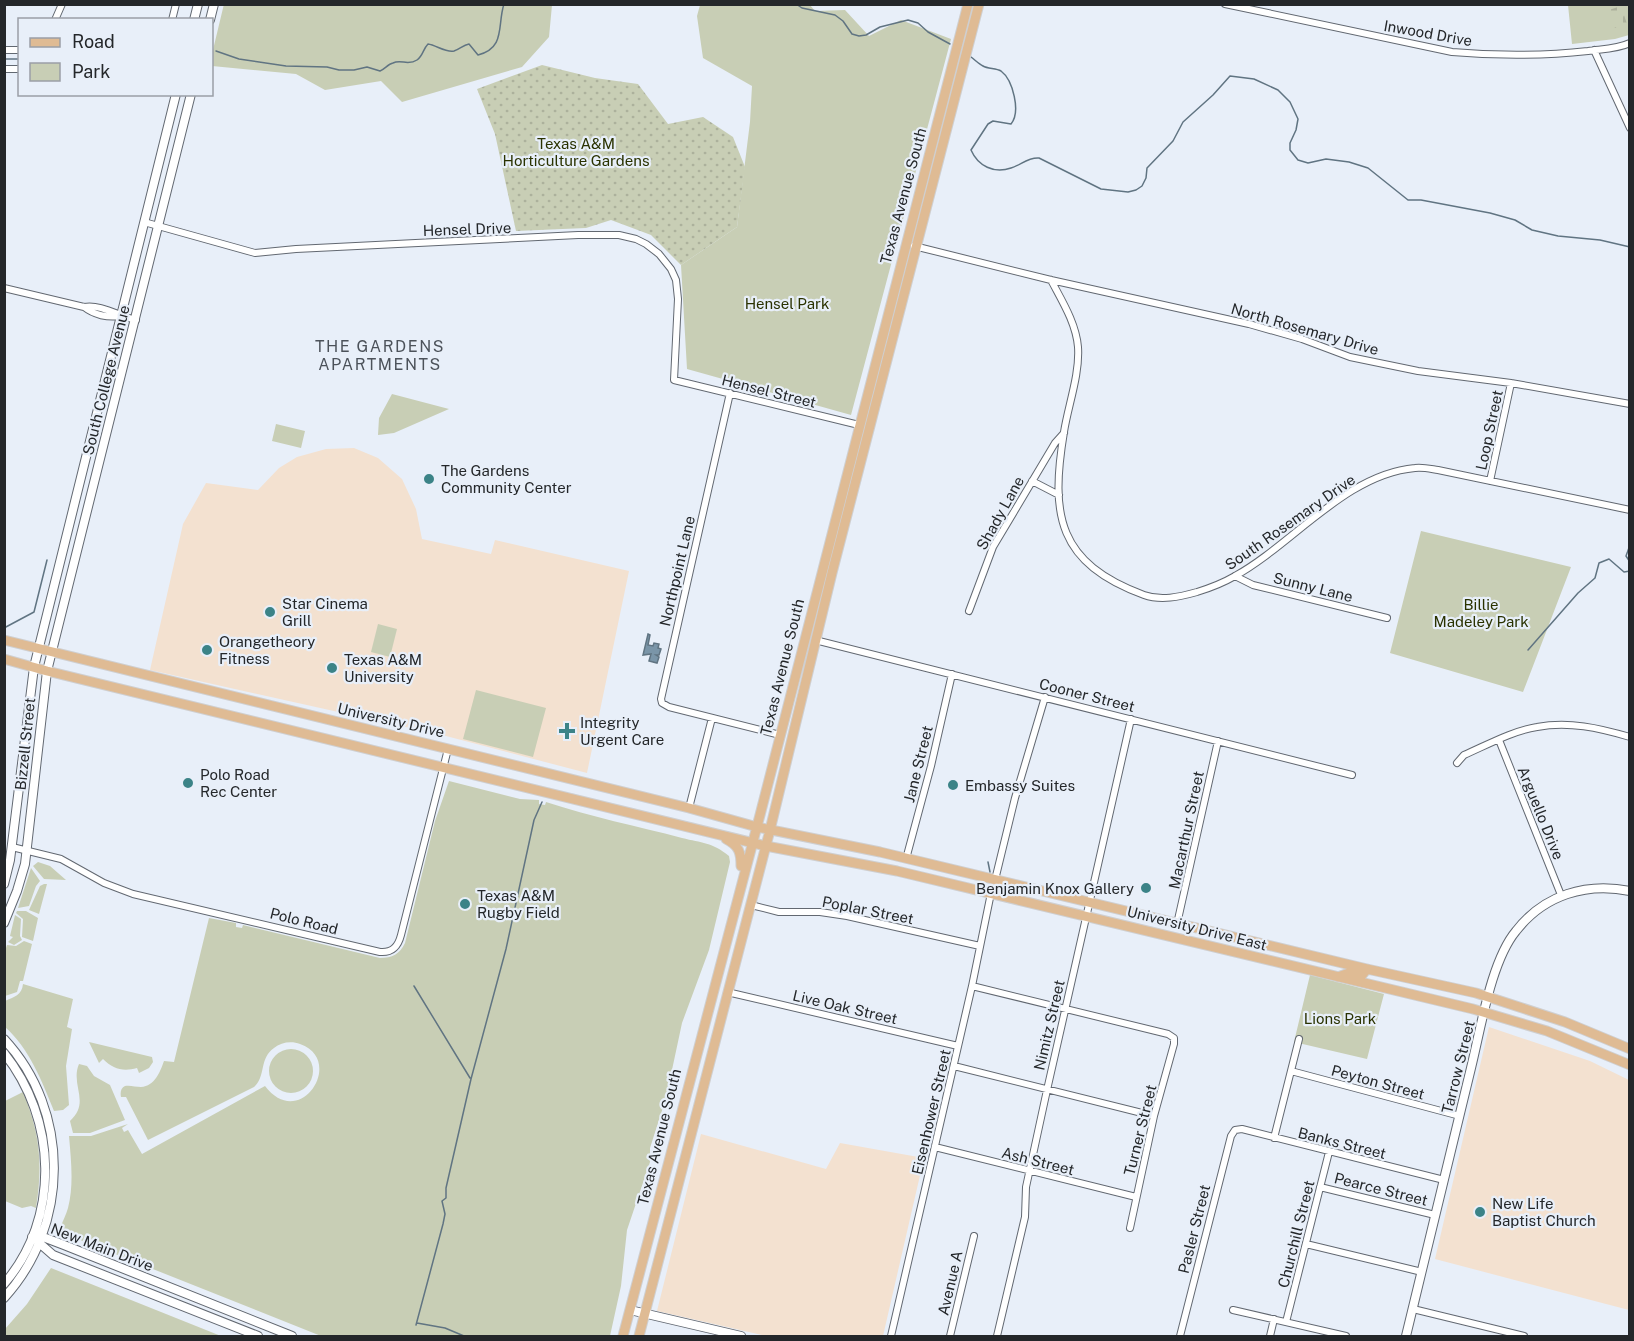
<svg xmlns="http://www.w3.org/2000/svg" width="1634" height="1341" font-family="'Public Sans',sans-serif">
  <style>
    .commercial { fill: #f3e1d0 }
    .green { fill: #c8ceb5 }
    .cemetery { fill: url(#cemetery-stones) }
    .garden { fill: url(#garden-dots) }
    .water { fill: #7a95a8; stroke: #607482; stroke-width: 1.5 }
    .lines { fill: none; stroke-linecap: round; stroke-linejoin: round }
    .stream { stroke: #607482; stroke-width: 1.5 }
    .street-casing { stroke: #626871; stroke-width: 8 }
    .secondary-casing { stroke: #626871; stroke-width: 10 }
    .primary-casing { stroke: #cfcfd0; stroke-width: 11 }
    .street { stroke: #fff; stroke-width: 6 }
    .secondary { stroke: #fff; stroke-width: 8 }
    .primary { stroke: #dfbb94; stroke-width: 9 }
    .poi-dot { fill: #3b8387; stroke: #e8eff9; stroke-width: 2 }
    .labels { text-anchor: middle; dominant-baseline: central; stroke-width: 4.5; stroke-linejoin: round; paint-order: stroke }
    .street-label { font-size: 15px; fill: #24272a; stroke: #e8eff9 }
    .park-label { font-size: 15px; fill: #2a3200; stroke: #e8eff9 }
    .poi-label { font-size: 15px; fill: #24272a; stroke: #e8eff9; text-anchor: start }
    .neighbourhood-label { font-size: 16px; letter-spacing: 1.5px; fill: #4c525a; stroke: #e8eff9 }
  </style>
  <defs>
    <pattern id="cemetery-stones" width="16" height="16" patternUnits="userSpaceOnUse" patternTransform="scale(1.5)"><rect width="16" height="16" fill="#c8ceb5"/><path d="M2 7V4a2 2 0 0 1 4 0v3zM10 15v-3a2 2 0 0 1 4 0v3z" fill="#acb19c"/></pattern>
    <pattern id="garden-dots" width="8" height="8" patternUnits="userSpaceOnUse" patternTransform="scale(1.5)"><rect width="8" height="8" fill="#c8ceb5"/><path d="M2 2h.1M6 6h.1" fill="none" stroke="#acb19c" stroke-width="1.8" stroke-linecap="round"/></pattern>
  </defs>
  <rect width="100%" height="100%" fill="#e8eff9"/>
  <path class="commercial" d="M354 448 378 458 402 479 416 509 422 539 491 554 495 540 629 571 587 773 446 736 150 670 183 524 206 483 258 490 279 468 297 457 326 449Z
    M1489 1027 1590 1061 1629 1080V1310L1435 1259Z
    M701 1134 826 1169 840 1143 924 1158 883 1336H766L657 1311Z"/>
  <path class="green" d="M224 4H552V5L549 37 522 67 402 102 381 81 325 90 296 74 212 66V54Z
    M700 5H810L815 11 845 10 869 36 901 20 951 39 851 415 687 369 681 265 737 227 750 122 752 86 703 58 697 16Z
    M1568 5H1629V35L1615 39 1572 44Z
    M392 394 449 409 394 433 378 435 379 418Z
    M276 424 305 431 301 448 272 441Z
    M1421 531 1571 567 1523 692 1390 653Z
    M378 624 397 629 390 657 371 652Z
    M476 690 546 708 533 757 463 739Z
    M449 781 520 799 539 800V804L545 805 546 802C591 817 637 826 682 838 702 843 712 842 729 856L730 862 709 950 682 1023 666 1098 650 1148V1162L627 1230 621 1286 610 1336H321L65 1234 61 1226C63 1220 66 1215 68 1208 74 1185 71 1160 69 1136H91L128 1124 122 1128 124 1132 128 1130 142 1154 265 1086C300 1132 346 1060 300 1044 292 1041 281 1042 274 1048 259 1058 266 1077 254 1087L148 1140 126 1097H121C120 1092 121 1088 125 1086 130 1085 136 1087 141 1087 155 1086 160 1072 164 1061L174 1062 209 918 236 923V927L242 928 243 925 380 958C392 958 400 954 405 943L435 821Z
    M38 862 50 866 66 880 44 879 33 866Z
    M31 868 40 881 36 886 29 906 18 908Z
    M44 884H47L39 914 29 910 40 886Z
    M17 911H26L38 918 33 941 22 937 23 919 16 913Z
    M15 915 21 919 20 936 22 940 14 945 8 942 13 937 10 936Z
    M24 941 32 944 23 981H20L17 992 5 996V951L7 945 16 946Z
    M1310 975 1384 994 1367 1059 1294 1042Z
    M23 984 73 999 67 1027 72 1029 66 1066 69 1105 63 1110 54 1111C42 1081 29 1048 5 1027V1001C14 997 22 995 23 984Z
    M89 1042 152 1057 153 1062 149 1068 139 1073 137 1068C123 1072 113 1069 103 1059L99 1063Z
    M269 1071a22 22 0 1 1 44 0a22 22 0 1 1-44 0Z
    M79 1064 87 1066 94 1076 110 1085 125 1120 90 1133H73L70 1121C91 1102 70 1085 79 1064Z
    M23 1092C40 1133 43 1164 36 1208L31 1206 22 1208 5 1201V1101Z
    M51 1268 221 1336H5V1329L27 1304Z"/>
  <path class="cemetery" d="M1621 6 1627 24 1615 28 1609 10Z"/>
  <path class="garden" d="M542 65 595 78 638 84 668 124 703 117 733 137 745 167 737 227 681 265 651 235 611 220 586 228 516 231 495 134 477 89Z"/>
  <path class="water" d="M648 634 650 635 648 645 653 646 654 643 659 644 658 648 661 649 659 655H656L659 657 657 663 649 661 651 654 643 655Z"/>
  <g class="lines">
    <path class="stream" d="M796 4 802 8 835 15 843 21 852 34 859 36 866 35 880 27 908 20 918 23 928 32 950 44
      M216 51 239 59 286 66 327 67 339 70H354L367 67 380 71C385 69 388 64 393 63 401 59 408 66 417 60 423 56 423 49 428 44 436 45 446 53 454 51 460 49 463 45 469 44L478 55C506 48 497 25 504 4
      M971 57C975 60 979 64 983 66 988 69 996 68 1001 71 1013 80 1021 112 1011 124L993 121 988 124 971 150C978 166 994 174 1011 168 1021 165 1028 157 1039 158L1101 189 1128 192 1136 190 1142 186 1146 178 1147 168 1173 141 1183 122 1213 95 1230 76 1254 79 1278 90 1290 102 1298 119 1296 130 1290 143V150L1298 160 1308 163 1326 159 1349 162 1368 168 1408 200H1421L1490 213 1515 220 1532 230 1558 236 1600 240 1630 247
      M4 59H20
      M1630 545 1626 556 1630 562
      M4 628 34 612 47 560
      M1528 650 1578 593 1595 578 1599 563 1609 559 1624 572 1630 571
      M988 862 990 872
      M414 986 470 1078
      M417 1323 445 1328 464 1336
      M416 1325 443 1224 445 1214 442 1201 446 1198V1188L471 1079 506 949 534 820 542 802"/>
    <defs>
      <path id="street" d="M1225 4 1452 52C1498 56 1543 56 1588 51 1602 49 1617 49 1630 43
        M55 20 62 4
        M172 20 176 4
        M4 50H20
        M1594 50 1630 128
        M4 69H20
        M144 222 255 253 296 249 578 235H619L636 239 646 244 659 254 671 269 676 280 678 299 674 380 859 425
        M914 246 1051 280 1249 324 1302 339 1350 357 1418 371 1511 383 1630 404
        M1051 280C1062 301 1076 323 1078 347 1080 374 1068 406 1064 432 1050 516 1058 563 1144 595 1161 601 1179 597 1197 592 1210 588 1223 583 1235 576 1293 544 1346 474 1415 468 1423 467 1431 469 1438 470L1630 510
        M4 288 84 307C101 304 119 316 136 320
        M84 307C94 315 108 318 120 316
        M730 393 661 699 662 703 669 707 780 735
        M1032 481 1059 495
        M1490 481 1511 383
        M1235 576 1253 585 1387 618
        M969 611 993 547 1055 443 1064 433
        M815 640 1352 775
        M1499 740 1561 895
        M1457 763 1464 755C1487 745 1512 731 1537 727 1569 721 1599 728 1630 737
        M689 808 712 718
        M12 847 61 859 104 883 133 894 380 952C392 953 398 947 401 935L448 749
        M906 859 931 766 952 674
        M995 880 1015 798 1045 697
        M751 905 779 912H820L847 916 980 946
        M1177 924 1218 741
        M972 986 1168 1034 1174 1038V1044L1154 1116 1130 1228
        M727 992 958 1046
        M954 1066 1154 1116
        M1291 1071 1460 1116
        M1274 1138 1299 1039
        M935 1147 1136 1197
        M1320 1187 1435 1215
        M1306 1244 1422 1272
        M1413 1309 1524 1336
        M1233 1310 1346 1336
        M1286 1322 1329 1152
        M891 1336 972 986 991 893
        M950 1336 974 1236
        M997 1336 1025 1217 1026 1187 1047 1090 1131 719
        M1180 1336 1231 1136 1235 1130 1242 1129 1444 1180
        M1270 1336 1274 1319"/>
      <path id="secondary" d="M194 20 198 4
        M210 20 214 4
        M4 884 10 860 34 667 176 94
        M4 923 17 891 25 864 47 671 191 94
        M4 1039C71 1111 70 1226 4 1298
        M4 1053C57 1119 61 1218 4 1284
        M32 1237H43L64 1245 292 1336
        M37 1241 53 1255 258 1336
        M630 1310 741 1336
        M1406 1336C1428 1247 1449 1157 1471 1068 1481 1028 1491 961 1516 931 1544 895 1586 882 1630 891"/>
      <path id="primary" d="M4 640 689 808 757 827 880 852 1367 969 1476 993 1565 1022 1630 1049
        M4 659 47 671 766 846 897 871 1473 1009 1547 1031 1630 1065
        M726 839C739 846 741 852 741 866
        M1338 977 1349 973 1362 975 1367 969
        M623 1336 760 815 968 4
        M639 1336 770 830 832 573 979 4"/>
    </defs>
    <use href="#street" class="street-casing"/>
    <use href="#secondary" class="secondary-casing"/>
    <use href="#primary" class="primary-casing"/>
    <use href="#street" class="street"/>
    <use href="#secondary" class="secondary"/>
    <use href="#primary" class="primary"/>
  </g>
  <g class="poi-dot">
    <circle cx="429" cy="479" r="6"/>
    <circle cx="270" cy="612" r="6"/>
    <circle cx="207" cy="650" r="6"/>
    <circle cx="332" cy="668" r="6"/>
    <path d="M564 722h6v6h6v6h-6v6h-6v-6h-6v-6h6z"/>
    <circle cx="188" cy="783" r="6"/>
    <circle cx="953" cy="785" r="6"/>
    <circle cx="1146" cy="888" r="6"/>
    <circle cx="465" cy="904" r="6"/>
    <circle cx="1480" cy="1212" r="6"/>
  </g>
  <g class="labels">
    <g class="street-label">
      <text transform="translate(1428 33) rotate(10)">Inwood Drive</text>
      <text transform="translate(903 196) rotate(-75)">Texas Avenue South</text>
      <text transform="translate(467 229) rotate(-2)">Hensel Drive</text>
      <text transform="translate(1305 329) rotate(16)">North Rosemary Drive</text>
      <text transform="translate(106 380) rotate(-76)">South College Avenue</text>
      <text transform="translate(769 391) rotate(14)">Hensel Street</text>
      <text transform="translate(1489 430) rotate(-78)">Loop Street</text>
      <text transform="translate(1000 513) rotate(-61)">Shady Lane</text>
      <text transform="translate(1290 522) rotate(-35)">South Rosemary Drive</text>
      <text transform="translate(677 571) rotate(-77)">Northpoint Lane</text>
      <text transform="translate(1313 587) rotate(14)">Sunny Lane</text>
      <text transform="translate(782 667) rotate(-76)">Texas Avenue South</text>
      <text transform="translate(1087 695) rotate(14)">Cooner Street</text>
      <text transform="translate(391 720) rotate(13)">University Drive</text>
      <text transform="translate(25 744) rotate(-84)">Bizzell Street</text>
      <text transform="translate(918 764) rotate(-76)">Jane Street</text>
      <text transform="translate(1541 813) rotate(68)">Arguello Drive</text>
      <text transform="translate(1186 830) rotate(-78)">Macarthur Street</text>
      <text transform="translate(868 910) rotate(11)">Poplar Street</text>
      <text transform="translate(304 921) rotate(14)">Polo Road</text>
      <text transform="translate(1197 928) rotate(14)">University Drive East</text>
      <text transform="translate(845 1007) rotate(13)">Live Oak Street</text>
      <text transform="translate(1049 1025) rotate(-77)">Nimitz Street</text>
      <text transform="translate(1458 1067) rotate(-76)">Tarrow Street</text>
      <text transform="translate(1378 1082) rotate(15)">Peyton Street</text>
      <text transform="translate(931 1112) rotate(-77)">Eisenhower Street</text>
      <text transform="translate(1140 1130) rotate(-76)">Turner Street</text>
      <text transform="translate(659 1137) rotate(-76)">Texas Avenue South</text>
      <text transform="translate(1342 1143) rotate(14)">Banks Street</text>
      <text transform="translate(1038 1161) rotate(14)">Ash Street</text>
      <text transform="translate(1381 1189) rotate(14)">Pearce Street</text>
      <text transform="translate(1194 1229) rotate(-76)">Pasler Street</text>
      <text transform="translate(1296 1234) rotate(-76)">Churchill Street</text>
      <text transform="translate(102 1247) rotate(21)">New Main Drive</text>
      <text transform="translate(950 1283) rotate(-77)">Avenue A</text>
    </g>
    <g class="park-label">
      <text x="576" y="143">Texas A&amp;M<tspan x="576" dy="17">Horticulture Gardens</tspan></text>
      <text x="787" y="303">Hensel Park</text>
      <text x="1481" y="604">Billie<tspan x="1481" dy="17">Madeley Park</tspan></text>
      <text x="1340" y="1018">Lions Park</text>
    </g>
    <g class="poi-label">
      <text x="441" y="470">The Gardens<tspan x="441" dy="17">Community Center</tspan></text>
      <text x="282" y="603">Star Cinema<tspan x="282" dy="17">Grill</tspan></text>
      <text x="219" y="641">Orangetheory<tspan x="219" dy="17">Fitness</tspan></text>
      <text x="344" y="659">Texas A&amp;M<tspan x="344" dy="17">University</tspan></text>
      <text x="580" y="722">Integrity<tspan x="580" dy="17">Urgent Care</tspan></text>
      <text x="200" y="774">Polo Road<tspan x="200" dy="17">Rec Center</tspan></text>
      <text x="965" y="785">Embassy Suites</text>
      <text x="1134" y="888" text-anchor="end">Benjamin Knox Gallery</text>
      <text x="477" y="895">Texas A&amp;M<tspan x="477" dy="17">Rugby Field</tspan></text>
      <text x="1492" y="1203">New Life<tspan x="1492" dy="17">Baptist Church</tspan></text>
    </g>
    <g class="neighbourhood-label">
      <text x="380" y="346">THE GARDENS<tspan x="380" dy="18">APARTMENTS</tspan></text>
    </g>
  </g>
  <rect width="1634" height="1341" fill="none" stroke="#24272a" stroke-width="12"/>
  <rect x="18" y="18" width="195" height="78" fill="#e8eff9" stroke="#9a9fa6" stroke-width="1.5"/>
  <rect x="30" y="38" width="30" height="9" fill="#dfbb94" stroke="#9a9fa6" stroke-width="1.5"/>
  <text x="72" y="48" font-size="18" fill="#24272a">Road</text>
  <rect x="30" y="63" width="30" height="18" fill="#c8ceb5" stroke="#9a9fa6" stroke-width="1.5"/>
  <text x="72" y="78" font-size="18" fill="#24272a">Park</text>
</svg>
